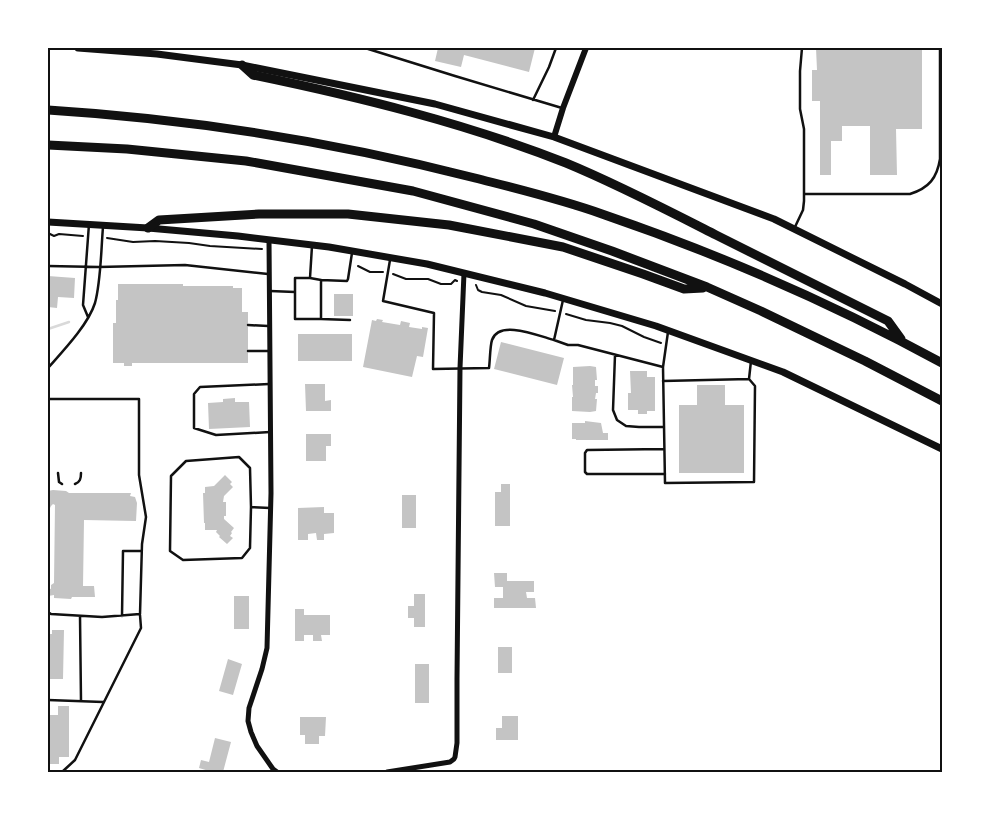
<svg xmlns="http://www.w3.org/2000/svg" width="990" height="820" font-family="'Varela Round',sans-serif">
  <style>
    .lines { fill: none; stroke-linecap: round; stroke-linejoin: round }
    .stream { stroke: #d9d9d9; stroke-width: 2.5 }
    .building { fill: #c4c4c4 }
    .path { stroke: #111; stroke-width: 2 }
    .service { stroke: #111; stroke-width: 2.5 }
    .minor { stroke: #111; stroke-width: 5 }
    .tertiary { stroke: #111; stroke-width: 6 }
    .secondary { stroke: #111; stroke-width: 7 }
    .motorway { stroke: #111; stroke-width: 9 }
    .neatline { fill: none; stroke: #111; stroke-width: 2 }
  </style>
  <rect width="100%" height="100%" fill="#fff"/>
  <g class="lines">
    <path class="stream" d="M48 329 69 322"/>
  </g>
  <path class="building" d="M438 48H535L529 72 464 55 461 67 435 61Z
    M816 48H922V129H896L897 175H870V126H842V141H831V175H820V101H812V70H817Z
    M48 276 75 278 74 298 58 297 57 308 48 307Z
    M118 284H183V286H233V288H242V312H248V363H132V366H124V363H113V323H116V300H118Z
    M334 294H353V316H334Z
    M377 319 383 320 382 322 400 325 401 321 410 323 409 327 422 329V327L428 328 423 357 417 356 412 377 363 367 372 320 376 321Z
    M298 334H352V361H298Z
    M501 342 564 358 557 385 494 369Z
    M590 366 596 367 597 380H595V386H598V393H596L595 399H597L596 411 590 412 572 411V397H573L572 385H573V367Z
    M630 371H647V377H655V411H647V414H638V410H628V393H631Z
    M305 384H325V401L331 400V411H306Z
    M697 385H725V405H744V473H679V405H697Z
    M235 398V402H249L250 427 209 429 208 403 223 402V399Z
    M585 421 601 423 603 433H608V440H576V439H572V423H585Z
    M306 434H331V446H326V461H306Z
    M225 475 232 482 230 484 233 487 224 496 223 502H226V516H224V519L234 528 231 532 232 533 230 536 233 538 227 544 219 537 220 536 216 532 217 530H205V523H204L203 493H205V487L214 486Z
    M501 484H510V526H495V492H501Z
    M53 490 66 491 69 493H131L130 496 135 497 137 503 136 521 84 520 83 586H94L95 597H72L71 599 54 598V595L48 596V588L51 589V585L54 583 55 505 53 504 51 506 49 510H48V491Z
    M402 495H416V528H402Z
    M324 507V513H334V533L324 534V540H317L316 533 308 534V540H298V508Z
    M494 573H507V581H534V592H526L527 598H535L536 608H494V598H503V587H495Z
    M414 594H425V627H414V618H408V606H414Z
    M234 596H249V629H234Z
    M295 609H304V615H330V635H321L322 641H313V635H304V641H295Z
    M52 630H64L63 679H48V634H52Z
    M498 647H512V673H498Z
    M228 659 242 664 233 695 219 691Z
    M415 664H429V703H415Z
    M58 706H69V757H59V764H48V715H58Z
    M502 716H518V740H496V728H502Z
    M300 717H326L325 736H319V744H305V735H300Z
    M215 738 231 742 223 772H209V771L199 768 201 760 209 762Z"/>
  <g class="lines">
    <path class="path" d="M48 233 54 236 59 234 83 236
      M107 238 133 242 155 241 189 243 210 246 262 249
      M358 266 370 272H383
      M393 274 406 279H428L441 284H451L455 280 457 281
      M476 285 478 290 482 292 501 295 526 306 555 311
      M566 314 586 320 610 323 622 326 644 337 661 343"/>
    <path class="service" d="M365 48 455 76 562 108
      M533 100 549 67 556 48
      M804 194H910C929 188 937 178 940 159V48
      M794 229 803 210 804 201V129L800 109V71L802 48
      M312 246 310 278 321 280
      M390 260 383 301 434 313 433 369 489 368C490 361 490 346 492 340 499 319 539 336 554 340L563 300
      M48 266 99 267 185 265 268 274
      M270 291 295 292V319H321V280L347 281 348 279 352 253
      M295 292V278H310
      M88 317 83 305 89 224
      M321 319 350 320
      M248 325 268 326
      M554 340 568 345H578L663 367 668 332
      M248 351H269
      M615 355 613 410 617 420 626 426 639 427H664
      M663 367 665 483 754 482 755 386 749 379 751 361
      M48 368C63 351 88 325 95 303 101 281 101 250 103 227
      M663 381 749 379
      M269 384 200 387 194 394V428L216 435 270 432
      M48 399H139V475L146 517 142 544 140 614 102 617 51 614 48 612
      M664 449 587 450 585 453V472L587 474H665
      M58 473 59 482 62 484
      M75 484C80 482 81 479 81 473
      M251 507 250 468 239 457 186 461 171 476 170 551 183 560 242 558 250 548 251 507 270 508
      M80 616 81 701
      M122 616 123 551H141
      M48 700 103 702
      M62 772 75 760 141 628 140 615"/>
    <path class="minor" d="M269 240 271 493 267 648 262 669 249 708 248 721 251 732 257 746 273 769 277 772
      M387 772 450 762 454 759 455 757 457 743V679L460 368 464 273"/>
    <path class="tertiary" d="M554 137 563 108 586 48"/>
    <path class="secondary" d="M78 48 157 54 242 65 435 104 554 137 774 219 905 284 942 304
      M48 222 148 228 238 236 329 247 427 264 545 293 656 326 783 372 942 449"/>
    <path class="motorway" d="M242 65 253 75C359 97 465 123 566 163 617 184 667 210 716 235 773 264 831 292 888 321L901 339
      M48 110C192 119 335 142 475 178 518 189 560 199 602 214 719 254 834 304 942 363
      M48 145 127 149 246 161 413 191 534 224 612 251 707 287 761 311 865 361 942 401
      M148 228 159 220 259 214H348L449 225 563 247 643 274 684 289 703 288"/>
  </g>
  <rect width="990" height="820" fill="none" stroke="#ffffff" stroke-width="98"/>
  <rect x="49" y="49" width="892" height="722" class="neatline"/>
</svg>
